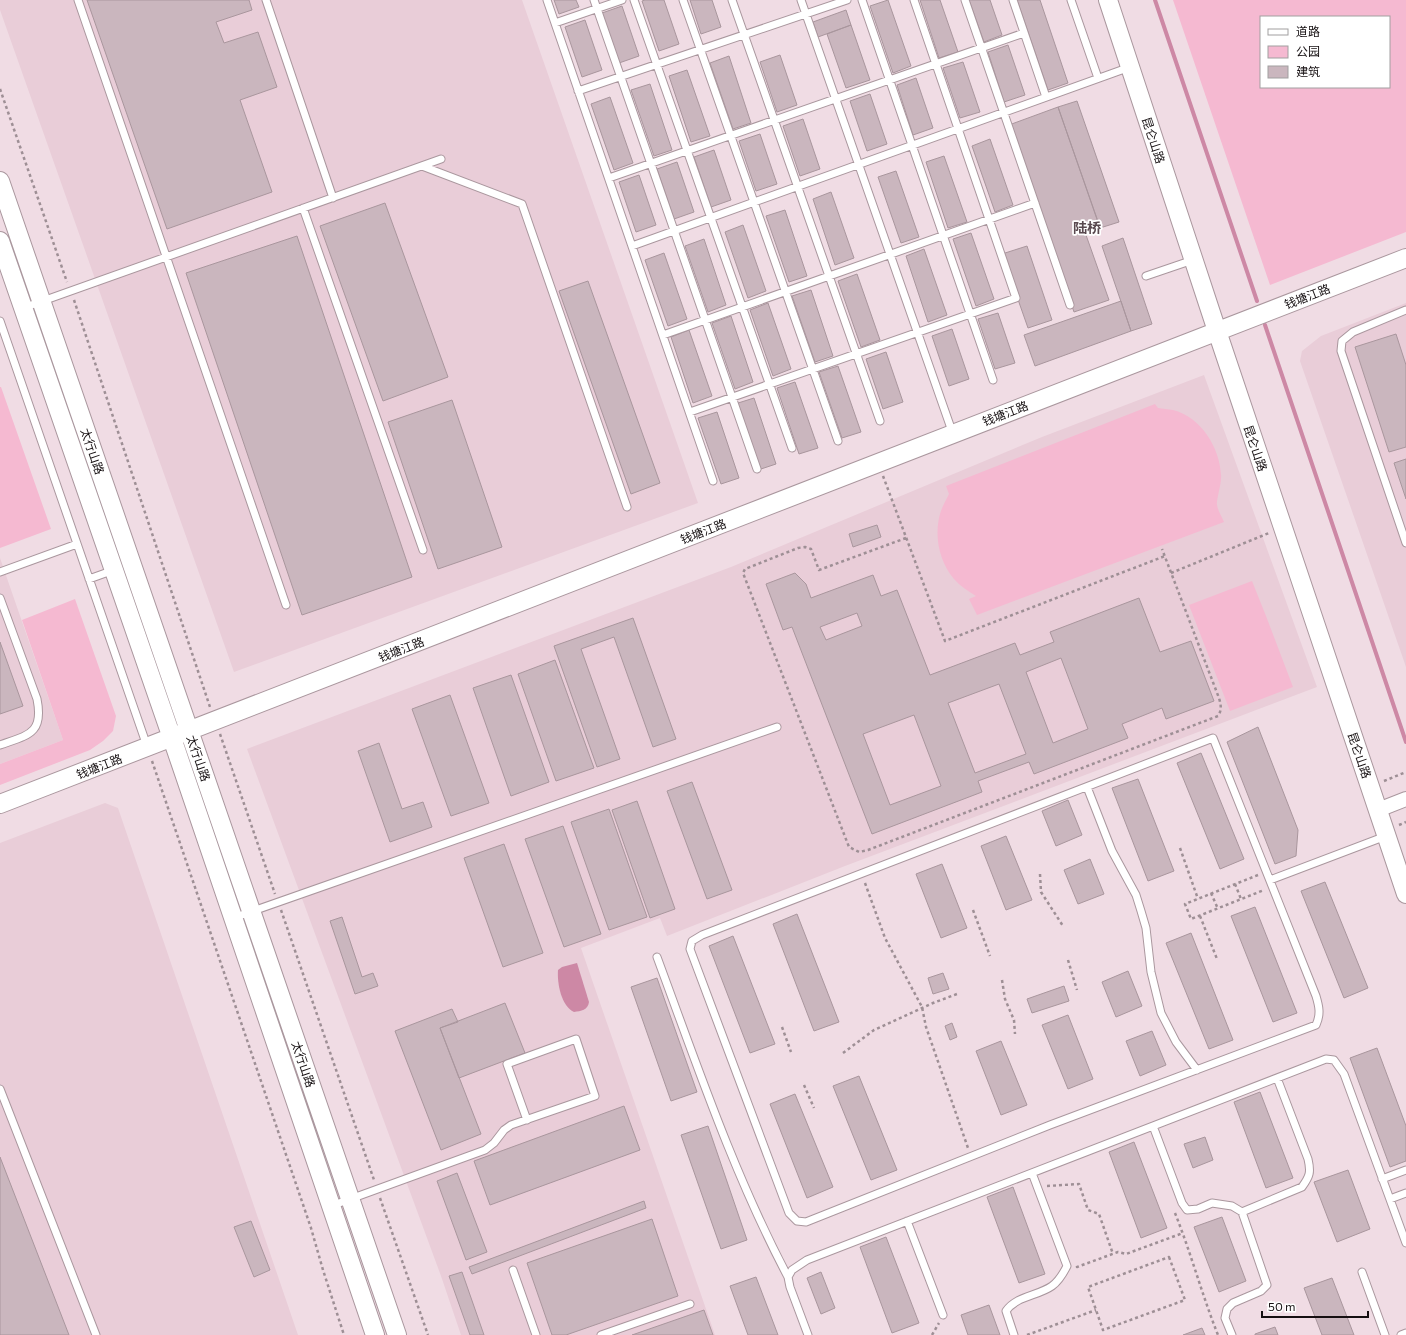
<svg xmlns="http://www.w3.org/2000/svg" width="1406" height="1335" font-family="Commissioner,'Noto Sans SC',sans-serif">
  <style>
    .built { fill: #e9cdd8 }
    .green { fill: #f5b9d1; fill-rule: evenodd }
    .water { fill: #cd88a5 }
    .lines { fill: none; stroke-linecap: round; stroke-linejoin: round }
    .stream { stroke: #cd88a5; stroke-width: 4 }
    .building { fill: #cab6be; stroke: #a9969d; fill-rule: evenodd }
    .service-casing { stroke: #aa979e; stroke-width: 9 }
    .minor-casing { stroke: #aa979e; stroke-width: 16 }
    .tertiary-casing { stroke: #aa979e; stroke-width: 20 }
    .path { stroke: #9e8f95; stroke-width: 2.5; stroke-dasharray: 3 3; stroke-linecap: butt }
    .service { stroke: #fff; stroke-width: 7 }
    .minor { stroke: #fff; stroke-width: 14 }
    .tertiary { stroke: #fff; stroke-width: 18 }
    .labels { text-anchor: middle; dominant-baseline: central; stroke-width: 3.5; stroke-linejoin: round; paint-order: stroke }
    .street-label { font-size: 12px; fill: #150f11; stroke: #fff }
    .quarter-label { font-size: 14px; font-weight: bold; fill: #59494f; stroke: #fff }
  </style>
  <rect width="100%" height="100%" fill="#f0dce4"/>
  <path class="built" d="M0 0H522L698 503 234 672 0 10Z
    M1406 303V667L1300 361 1302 351 1321 336Z
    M1204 375 1317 687 845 866 667 936 660 918 581 948 715 1335H461L441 1276 247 749 731 567 1042 437Z
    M0 558 63 740 0 764Z
    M105 803 118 808 298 1335H0V843Z"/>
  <path class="green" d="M1173 0H1406V232L1270 285ZM1261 17H1389V87H1261Z
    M0 387H1L51 529 0 548Z
    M1155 404 1158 408C1163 409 1168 409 1173 410 1201 417 1220 448 1221 475 1222 483 1216 500 1217 505 1218 511 1222 517 1224 522L977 615 969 599 976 596C968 591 960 586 954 579 939 561 934 536 940 514 942 507 946 500 949 494L946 486Z
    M1252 581 1266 616 1207 639 1266 616 1293 687 1230 711 1189 605Z
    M75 599 116 716 113 731 103 741 90 750 0 785V764L63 740 22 620Z"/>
  <path class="water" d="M577 963 589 1002C588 1010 581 1011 574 1012 561 1006 557 983 558 970L562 967Z"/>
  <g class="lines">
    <path class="stream" d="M1155 0 1257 301
      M1265 325 1406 742"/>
  </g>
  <path class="building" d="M87 0H249L252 10 216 22 224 43 258 32 277 87 240 100 272 192 167 229Z
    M554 0H576L579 7 559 14Z
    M645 0H664L679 44 659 51 642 1Z
    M690 0H712L721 27 701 34Z
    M888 0 911 66 893 73 870 6Z
    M920 0H940L958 52 939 58Z
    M969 0H990L1002 35 984 42Z
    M1017 0H1040L1068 83 1048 90Z
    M622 6 639 56 619 63 602 13Z
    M846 10 851 25 818 37 813 22Z
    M585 20 602 70 582 77 565 27Z
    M851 25 870 80 846 88 827 34Z
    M1008 45 1025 95 1004 102 988 52Z
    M780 55 797 105 777 112 760 62Z
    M729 56 751 123 733 129 710 63Z
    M963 62 980 112 960 118 943 68Z
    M687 70 710 136 691 142 669 76Z
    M916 78 933 128 913 135 897 85Z
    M650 84 672 150 654 156 631 90Z
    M870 94 887 144 867 151 850 101Z
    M610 97 633 163 614 170 591 104Z
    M1077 101 1119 222 1100 228 1058 107Z
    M1058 107 1101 230 1086 235 1109 300 1074 312 1009 125Z
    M803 119 820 169 800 176 783 126Z
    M760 134 777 184 756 191 739 141Z
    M990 139 1013 205 995 212 972 146Z
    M714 150 731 200 711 207 694 157Z
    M944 156 967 222 948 228 926 162Z
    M677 162 694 212 674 219 657 169Z
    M896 171 919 237 901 243 878 177Z
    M639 175 656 225 636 232 619 182Z
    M831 192 854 258 835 265 813 199Z
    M385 203 448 377 383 401 320 226Z
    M785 210 807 276 789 282 766 216Z
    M743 225 766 291 748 298 725 232Z
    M971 233 994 299 976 306 953 239Z
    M297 236 412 577 302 615 186 273Z
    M1123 238 1152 324 1131 331 1102 246Z
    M704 239 726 305 708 312 685 246Z
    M1027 246 1052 320 1028 328 1002 254Z
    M924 249 947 315 928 322 906 256Z
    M664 253 687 319 668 326 645 260Z
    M857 274 880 340 861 347 838 281Z
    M588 281 660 483 631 494 559 291Z
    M811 290 833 356 815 362 792 296Z
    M1121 301 1131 331 1035 366 1024 335Z
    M768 303 791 369 773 376 750 310Z
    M998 313 1015 363 995 369 978 319Z
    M731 316 753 382 735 389 712 323Z
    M952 329 969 379 949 386 932 336Z
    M689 330 712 396 693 403 671 337Z
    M1396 334 1406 365V447L1389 452 1355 347Z
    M886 352 903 402 883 409 866 359Z
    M838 366 861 432 842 438 819 372Z
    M795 382 818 448 799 454 777 388Z
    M754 398 776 464 758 470 735 404Z
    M452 400 502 547 438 569 388 422Z
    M717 412 739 478 721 484 698 418Z
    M1406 459V499L1394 463Z
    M877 525 881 537 853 547 849 534Z
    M795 573 806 584 811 598 873 575 881 596 897 590 930 675 1015 643 1020 655 1054 642 1050 632 1139 598 1160 652 1191 641 1214 701 1166 719 1162 708 1122 724 1128 738 1034 774 1029 762 978 781 982 792 872 834 792 627 783 630 766 584ZM857 613 862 626 826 640 820 627ZM1061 658 1088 729 1053 743 1026 672ZM999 684 1026 754 975 773 948 703ZM914 715 941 786 890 805 863 734Z
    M633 618 676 739 653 747 614 637 581 649 620 759 597 767 554 646Z
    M0 642 23 706 0 714Z
    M555 660 594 768 556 781 518 674Z
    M511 675 549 782 511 796 473 688Z
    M450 695 489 803 451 816 412 709Z
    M1258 727 1298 830 1296 856 1275 864 1227 742Z
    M379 743 402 809 423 802 432 827 390 842 358 751Z
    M1201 753 1244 859 1220 869 1177 763Z
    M1138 779 1174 871 1148 881 1112 788Z
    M692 782 732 890 707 899 667 791Z
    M1068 800 1082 835 1056 846 1042 811Z
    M637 801 675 909 650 918 612 810Z
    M609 809 647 917 609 930 571 822Z
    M563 826 601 934 564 947 525 839Z
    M1006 836 1032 900 1006 910 981 846Z
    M504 844 543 953 503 967 464 858Z
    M1090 859 1104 894 1078 904 1064 870Z
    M942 864 967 928 941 938 916 874Z
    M1325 882 1368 988 1344 998 1301 891Z
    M1255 907 1297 1013 1273 1022 1231 916Z
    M797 914 839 1022 814 1031 773 924Z
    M342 917 362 977 373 973 378 986 355 994 330 921Z
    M1191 933 1233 1040 1209 1049 1166 943Z
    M733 936 775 1044 750 1053 709 946Z
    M1128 971 1142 1006 1116 1017 1102 982Z
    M943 973 949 989 933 994 928 978Z
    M657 978 697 1092 671 1101 631 987Z
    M1064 986 1069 1001 1032 1013 1027 999Z
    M505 1003 525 1053 459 1078 440 1028Z
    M452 1009 458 1022 440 1028 481 1134 441 1150 395 1031Z
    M1068 1015 1093 1079 1068 1089 1042 1025Z
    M952 1023 957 1037 950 1040 945 1026Z
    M1152 1031 1166 1065 1140 1076 1126 1041Z
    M1001 1041 1027 1105 1001 1115 976 1051Z
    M1377 1048 1406 1126V1161L1390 1167 1350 1058Z
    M859 1076 897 1170 871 1180 833 1086Z
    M1260 1092 1293 1178 1266 1188 1234 1102Z
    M795 1094 833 1187 807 1198 770 1104Z
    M624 1106 640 1150 490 1205 474 1161Z
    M708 1126 747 1240 721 1249 681 1135Z
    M1205 1137 1213 1160 1193 1168 1184 1144Z
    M1134 1142 1167 1228 1141 1238 1109 1152Z
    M0 1157 69 1335H0Z
    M1348 1170 1370 1229 1337 1242 1314 1182Z
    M457 1173 487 1252 466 1260 437 1181Z
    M1013 1187 1045 1274 1019 1283 987 1197Z
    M644 1201 646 1208 472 1274 469 1267Z
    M1222 1217 1246 1281 1219 1292 1194 1227Z
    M652 1219 678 1296 566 1335H552L527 1263Z
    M251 1221 270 1270 254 1277 234 1227Z
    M886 1237 919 1323 892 1333 860 1247Z
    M462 1272 484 1335H470L449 1276Z
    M821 1272 835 1308 821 1314 807 1278Z
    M756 1277 778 1335H748L730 1286Z
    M1332 1278 1354 1335H1322L1304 1288Z
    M989 1305 1000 1335H968L961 1315Z
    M704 1310 713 1335H632Z
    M1275 1327 1278 1335H1255V1334Z
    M1202 1328 1205 1335H1183Z"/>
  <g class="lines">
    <defs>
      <path id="service" d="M78 0 286 605
        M266 0 333 198
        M547 0 713 481
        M594 0 757 469
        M634 0 792 448
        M683 0 838 441
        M732 0 880 421
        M801 0 953 434
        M862 0 993 380
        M965 0 1070 305
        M1013 0 1046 97
        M1071 0 1098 78
        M555 23 622 0
        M578 91 847 0
        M422 166 522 204 627 507
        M609 178 1024 33
        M303 208 423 550
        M632 246 1130 67
        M1146 276 1193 260
        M23 308 441 159
        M1406 310 1353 332 1342 341 1341 351 1406 543
        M0 321 147 746
        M663 335 1035 203
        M690 412 1016 298 914 0
        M0 572 77 544
        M89 579 114 570
        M0 598 37 699C44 734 28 735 0 745
        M1213 738 1316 996C1319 1006 1321 1014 1316 1025L1050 1125 806 1222 797 1221 789 1213 690 949 692 941 702 935Z
        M1087 787 1112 851 1136 895 1141 911 1146 928 1151 972 1161 1013 1176 1042 1197 1070
        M1270 880 1386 836
        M233 918 777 727
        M657 957C697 1065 734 1175 788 1277
        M0 1089 96 1335
        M1153 1126 1182 1203 1187 1210 1198 1209 1212 1203 1232 1206 1242 1212 1267 1285 1261 1291 1233 1303 1227 1309 1225 1318 1232 1335
        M1382 1179 1406 1170
        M1390 1199 1406 1193
        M331 1206 485 1150 494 1143 504 1130 511 1125 595 1096 576 1039 507 1064 527 1120
        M1242 1212 1302 1187C1310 1176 1311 1172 1308 1159L1277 1078
        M907 1221 943 1315
        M513 1270 536 1335
        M1362 1272 1385 1335
        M601 1335 690 1304
        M808 1335 790 1287 788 1277 792 1270 807 1260 1326 1059 1334 1060 1344 1074 1406 1243
        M1014 1335 1006 1311C1016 1296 1038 1296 1052 1286 1059 1281 1063 1274 1067 1266L1032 1173
        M1401 1335 1406 1333"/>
      <path id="minor" d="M1378 810 1406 799"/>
      <path id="tertiary" d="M1108 0 1217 331 1406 894
        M0 181 397 1335
        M0 241 172 738 375 1335
        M0 804 1406 258"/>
    </defs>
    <use href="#service" class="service-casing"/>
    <use href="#minor" class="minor-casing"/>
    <use href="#tertiary" class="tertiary-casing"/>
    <path class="path" d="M0 89 67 282
      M74 300 210 707
      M883 476 945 641 1165 556
      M906 538 819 570 811 549 805 547 798 548 745 569 743 573 849 847 859 852 868 850 1218 716C1222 710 1221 705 1219 698L1162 549
      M1171 573 1269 533
      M220 734 275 894
      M152 761 311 1228 323 1270 344 1335
      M1384 781 1406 772
      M1399 825 1406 822
      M1180 848 1198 899
      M1040 874 1041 892 1063 926
      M1258 875 1185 904 1191 919 1264 890
      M865 883 885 938 922 1007 926 1027 968 1148
      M1235 884 1241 899
      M1211 893 1218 909
      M281 910 374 1180
      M973 910 990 956
      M1200 916 1217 959
      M1068 960 1077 990
      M1002 980 1005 999 1014 1020 1015 1034
      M782 1027 791 1052
      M843 1053 874 1030 933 1003 957 994
      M804 1085 814 1108
      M1047 1186 1079 1184 1088 1210 1099 1214 1113 1254
      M380 1198 428 1335
      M1175 1213C1191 1253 1202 1295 1218 1335
      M1169 1257 1185 1300 1103 1330 1088 1287Z
      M1077 1266V1267L1118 1252 1126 1254 1183 1233
      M932 1335 939 1323
      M1027 1335 1096 1310"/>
    <use href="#service" class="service"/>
    <use href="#minor" class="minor"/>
    <use href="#tertiary" class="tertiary"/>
  </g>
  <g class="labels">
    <g class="street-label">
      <text transform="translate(1154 140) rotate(72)">昆仑山路</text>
      <text transform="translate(1307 296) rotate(-21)">钱塘江路</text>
      <text transform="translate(1005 413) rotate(-21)">钱塘江路</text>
      <text transform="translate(1256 448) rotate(71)">昆仑山路</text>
      <text transform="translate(93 451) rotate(71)">太行山路</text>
      <text transform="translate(703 531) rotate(-21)">钱塘江路</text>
      <text transform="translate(401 649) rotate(-21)">钱塘江路</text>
      <text transform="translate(1360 755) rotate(71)">昆仑山路</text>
      <text transform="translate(199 758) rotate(71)">太行山路</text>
      <text transform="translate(99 766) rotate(-21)">钱塘江路</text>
      <text transform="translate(304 1064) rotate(71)">太行山路</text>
    </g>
    <g class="quarter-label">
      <text x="1087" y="227">陆桥</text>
    </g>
  </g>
  <rect x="1260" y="16" width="130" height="72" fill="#ffffff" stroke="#a19fa0"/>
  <rect x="1268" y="29" width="20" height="6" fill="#ffffff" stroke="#a19fa0"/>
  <text x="1296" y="36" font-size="12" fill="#150f11">道路</text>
  <rect x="1268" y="46" width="20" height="12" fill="#f5b9d1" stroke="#a19fa0"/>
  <text x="1296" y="56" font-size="12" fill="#150f11">公园</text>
  <rect x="1268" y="66" width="20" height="12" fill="#cab6be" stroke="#a19fa0"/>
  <text x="1296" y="76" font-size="12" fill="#150f11">建筑</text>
  <path d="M1262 1311v6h106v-6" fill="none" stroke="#150f11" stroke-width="2"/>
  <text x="1268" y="1311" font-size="12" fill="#150f11" stroke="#ffffff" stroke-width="3" paint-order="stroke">50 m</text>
</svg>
